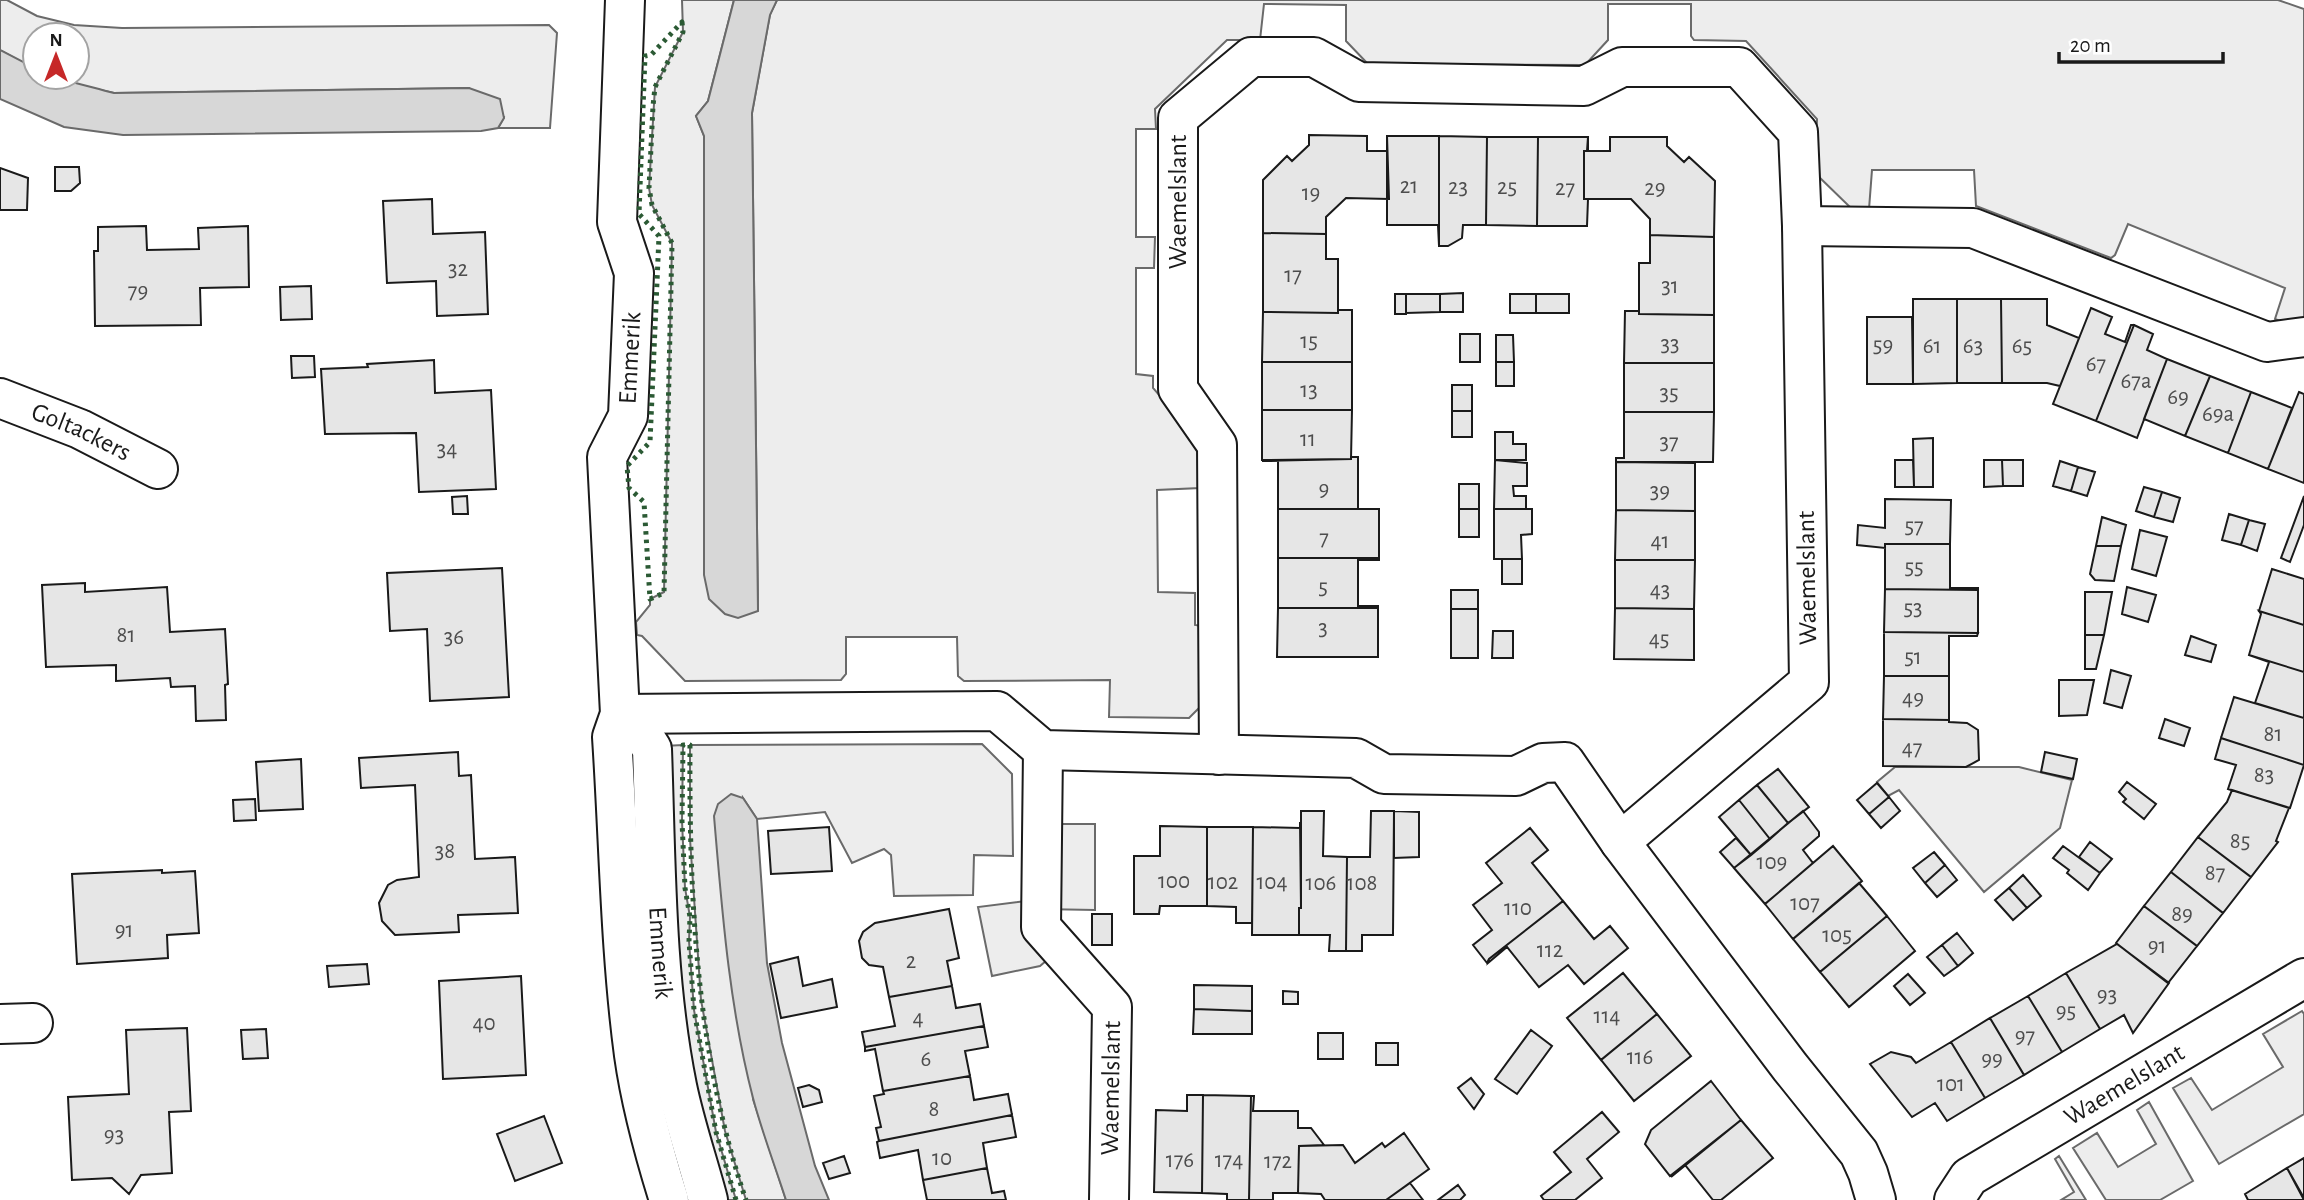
<svg xmlns="http://www.w3.org/2000/svg" width="2304" height="1200" font-family="'Alegreya Sans',sans-serif">
  <style>
    .built { fill: #ededed; stroke: #6a6a6a; stroke-width: 2 }
    .water { fill: #d7d7d7; stroke: #6a6a6a; stroke-width: 2 }
    .building { fill: #e6e6e6; stroke: #1a1a1a; stroke-width: 2 }
    .lines { fill: none; stroke-linecap: round; stroke-linejoin: round }
    .minor-casing { stroke: #1a1a1a; stroke-width: 42 }
    .minor { stroke: #fff; stroke-width: 38 }
    .hedge { stroke: #2b5a34; stroke-width: 5; stroke-dasharray: 3.5 5; stroke-linecap: butt }
    .labels { text-anchor: middle; dominant-baseline: central; stroke-width: 5; stroke-linejoin: round; paint-order: stroke }
    .number-label { font-size: 23px; fill: #4d4d4d }
    .street-label { font-size: 26px; fill: #1a1a1a; stroke: #fff }
  </style>
  <rect width="100%" height="100%" fill="#fff"/>
  <path class="built" d="M0 0H7L37 16 74 25 122 28 549 25 557 33 550 128H498L504 117 469 88 114 93 74 84 57 77H77V35H35V68L27 65 0 50Z
    M682 0H734L708 101 696 116 704 136 758 610 752 113 770 14 777 0H2278L2304 9V321L2293 326 2275 319 2285 288 2128 224 2115 255 2111 258 1976 206 1974 170H1872L1869 209 1854 211 1815 173 1817 119 1746 41 1694 40 1691 36V4H1608V40L1585 65 1368 64 1346 41V5L1264 4 1260 40H1227L1155 109 1156 129H1136V237H1155L1154 268H1136V374L1153 376V388L1203 446 1200 488 1157 490 1158 592 1195 593V625L1202 626V705L1189 718 1109 717 1110 680 964 681 958 676 957 637H846V674L841 680 685 681 642 636 637 635 636 622 650 605V599L664 592 672 243 652 205 649 188 655 87 683 32Z
    M982 744 1012 774 1013 856 974 855 973 895 894 896 891 855 884 849 852 863 825 812 757 819 743 798 753 1099 786 1200H746L725 1131 701 1000 690 839V745Z
    M683 745 682 821 685 888 690 917 689 941 694 1010 716 1132 736 1200H719L685 1058 663 746Z
    M1895 767H2019L2072 780 2060 828 1984 892 1899 790 1888 796 1877 782Z
    M1043 824H1095V910L1041 909 1060 949 1040 966 992 976 978 907 1041 899Z
    M2302 1011 2304 1014V1114L2219 1164 2173 1088 2191 1078 2212 1110 2283 1067 2263 1034Z
    M2149 1102 2193 1181 2160 1200H2106L2073 1148 2097 1133 2118 1167 2156 1144 2137 1110Z
    M2059 1156 2086 1200H2061L2074 1192 2055 1159Z"/>
  <path class="water" d="M734 0H777L770 15 752 113 758 611 738 618 725 614 709 599 704 575V136L696 116 708 101Z
    M0 50 35 68V77C62 77 88 87 114 93L469 88 500 99 504 118 498 128 481 131 123 135 64 127 0 99Z
    M731 794 743 798 757 819 767 963 782 1043 815 1166 829 1200H786C775 1166 762 1132 753 1098 729 1006 722 910 714 816L718 804Z"/>
  <path class="building" d="M1309 135 1367 136V151H1387V136L1389 199 1346 198 1326 217V234L1263 233V180L1287 156 1292 161 1309 145Z
    M1387 136H1439V246L1438 225H1387Z
    M1439 136 1487 137 1486 225H1463L1462 238 1448 246H1439Z
    M1487 137H1538L1537 226 1486 225Z
    M1538 137H1588L1587 151H1584V199H1588L1587 226H1537Z
    M1588 137V151H1610V137H1667V146L1684 162 1689 157 1715 181 1714 237 1650 235V219L1631 199H1584V151H1587Z
    M55 167H79L80 183 71 191H55Z
    M0 168 28 178 27 210H0Z
    M432 199 433 234 485 232 488 314 437 316 436 281 387 283 383 201Z
    M146 226 147 250 199 249 198 228 248 226 249 287 200 288 201 325 95 326 94 251H98V227Z
    M1263 233 1326 234V259H1338V313L1263 312Z
    M1650 235 1714 237V315L1639 314V263H1650Z
    M311 286 312 319 281 320 280 287Z
    M1463 293V312H1440V294Z
    M1395 294H1406V314H1395Z
    M1406 294H1440V312L1406 313Z
    M1510 294H1536V313H1510Z
    M1536 294H1569V313H1536Z
    M1913 299H1957V383L1913 384Z
    M1957 299H2001L2002 383H1957Z
    M2001 299H2047V325L2079 338 2060 386 2047 383H2002Z
    M2091 308 2112 317 2105 334 2125 342 2131 325H2134L2096 421 2053 404Z
    M1338 310H1352V362H1262L1263 312 1338 313Z
    M1625 311H1639V314L1714 315V363H1624Z
    M1867 317H1912L1913 384H1867Z
    M2134 325 2153 334 2147 350 2167 359 2137 438 2096 421Z
    M1460 334H1480V362H1460Z
    M1496 335H1513L1514 362H1496Z
    M291 356H314L315 377 292 378Z
    M2167 359 2210 376 2185 436 2144 419Z
    M434 360 435 393 491 390 496 489 419 492 416 433 325 434 321 369 368 367 367 364Z
    M1262 362H1352V410H1262Z
    M1496 362H1514V386H1496Z
    M1624 363H1714V412H1624Z
    M2210 376 2251 392 2228 453 2185 436Z
    M1452 385H1472V411H1452Z
    M2251 392 2292 408 2268 469 2228 453Z
    M2299 392 2304 394V483L2268 469Z
    M1262 410H1352L1351 459 1262 460Z
    M1452 411H1472V437H1452Z
    M1624 412H1714L1713 462H1616V458H1624Z
    M1495 432H1513V444H1526V460H1495Z
    M1933 438V487H1914L1913 439Z
    M1351 457H1358V509H1278V461H1262L1351 459Z
    M1495 460 1527 463V486H1513L1514 496H1526V509H1494Z
    M1895 460H1913L1914 487H1895Z
    M1984 460H2002L2003 486 1984 487Z
    M2002 460H2023V486H2003Z
    M2060 461 2078 467 2071 491 2053 486Z
    M1616 462 1695 463V511L1616 510Z
    M2078 467 2095 472 2087 496 2071 491Z
    M1459 484H1479V509H1459Z
    M2144 487 2162 492 2154 517 2136 511Z
    M2162 492 2180 498 2173 522 2154 517Z
    M467 496 468 514H453L452 497Z
    M2304 496V525L2290 562 2281 558Z
    M1885 499 1951 500 1950 544H1885V548L1857 545 1858 525 1885 528Z
    M1278 509H1379V558H1278Z
    M1459 509H1479V537H1459Z
    M1494 509H1532V534L1521 535 1522 559H1494Z
    M1616 510 1695 511V560H1615Z
    M2229 514 2249 520 2241 545 2222 540Z
    M2102 517 2126 525 2121 546H2096Z
    M2249 520 2265 524 2257 551 2241 545Z
    M2140 530 2167 537 2156 576 2132 569Z
    M1885 544H1950V588H1978V590L1885 589Z
    M2096 546H2121L2114 581 2095 580 2090 574Z
    M1278 558H1379V560H1358V606H1378V608H1278Z
    M1502 559H1522V584H1502Z
    M1615 560H1695L1694 609 1615 608Z
    M502 568 509 697 430 701 427 629 390 631 387 573Z
    M2272 569 2304 579V625L2259 611Z
    M85 583V592L167 587 170 632 225 629 228 684 225 685 226 720 196 721 195 686 171 687 170 678 116 681V665L46 667 42 585Z
    M2127 587 2156 595 2148 622 2122 614Z
    M1885 589 1978 590V633L1884 632Z
    M1451 590H1478V609H1451Z
    M2085 592H2112L2104 635H2085Z
    M1278 608H1378V657H1277Z
    M1615 608 1694 609V660L1614 659Z
    M1451 609H1478V658H1451Z
    M2259 611 2304 625V672L2249 655 2261 614Z
    M1493 631H1513V658H1492Z
    M1884 632 1978 633 1977 636H1949V676H1884Z
    M2085 635H2104L2096 669H2085Z
    M2191 636 2216 645 2211 662 2185 655Z
    M2249 655 2304 672V718L2255 703 2269 662Z
    M2111 670 2131 676 2122 708 2104 703Z
    M1884 676H1949V720L1883 719Z
    M2059 680H2094L2087 715 2059 716Z
    M2234 697 2304 718V765L2221 738Z
    M1883 719 1949 720V722L1967 723 1978 730 1979 760 1966 767 1883 766Z
    M2165 719 2190 728 2184 746 2159 738Z
    M2221 738 2304 765 2290 808 2228 789 2236 765 2215 759Z
    M458 752 459 776 471 775 475 859 515 857 518 913 458 915 459 932 395 935 382 921 379 903 388 885 397 880 419 877 415 785 361 788 359 758Z
    M2045 752 2077 759 2073 779 2041 772Z
    M301 759 303 809 259 811 256 762Z
    M1778 769 1809 807 1788 823 1757 785Z
    M2127 782 2156 804 2144 819 2123 802 2126 799 2119 792Z
    M1877 783 1889 797 1869 814 1857 800Z
    M1757 785 1788 823 1770 839 1739 800Z
    M2232 790 2289 808 2276 841 2278 842 2251 877 2198 837 2227 802Z
    M1889 797 1900 811 1881 828 1869 814Z
    M255 799 256 820 234 821 233 800Z
    M1739 800 1770 839 1751 855 1719 817Z
    M1301 811H1324L1323 856 1347 857 1346 951H1329L1330 935H1299V908H1301Z
    M1371 811H1394L1393 935H1362V951H1346L1347 857H1370Z
    M1394 811 1419 812V857L1394 858Z
    M1803 811 1819 832V836L1803 850 1813 863 1833 846 1765 904 1734 868Z
    M1300 822 1301 908H1299V935H1252L1253 827 1300 828Z
    M1160 826 1207 827V906H1160L1159 914H1134V856H1160Z
    M829 827 832 871 771 874 768 831Z
    M1207 827H1253L1252 923H1236V907L1207 906Z
    M1530 828 1548 850 1532 863 1563 901 1489 959 1487 963 1473 945 1492 930 1473 905 1502 883 1486 863Z
    M2198 837 2251 877 2223 913 2171 872Z
    M1736 838 1751 855 1734 868 1720 852Z
    M2090 842 2112 859 2100 873 2079 857Z
    M1833 846 1862 881 1793 939 1765 904Z
    M2063 846 2100 873 2088 890 2067 873 2069 870 2053 858Z
    M1934 852 1945 865 1925 883 1913 868Z
    M1945 865 1957 880 1937 897 1925 883Z
    M162 870V873L195 871 199 933 167 935 168 958 77 964 72 874Z
    M2171 872 2223 913 2197 946 2144 906Z
    M2023 875 2041 896 2027 908 2009 888Z
    M1859 883 1887 916 1820 972 1793 939Z
    M2009 888 2027 908 2013 920 1995 900Z
    M1563 901 1594 939 1610 926 1628 948 1584 984 1568 965 1539 987 1507 947 1488 963 1489 959Z
    M2144 906 2197 946 2168 983 2116 943Z
    M949 909 959 958 947 961 952 986 889 997 883 967 869 965 862 958 859 941 863 932 875 923Z
    M1092 914H1112V945H1092Z
    M1887 916 1915 951 1849 1007 1820 972Z
    M1957 933 1973 953 1958 966 1942 945Z
    M2117 944 2169 983 2133 1033 2124 1015 2100 1029 2066 973Z
    M1942 945 1958 966 1944 976 1927 957Z
    M798 957 803 986 832 979 837 1007 781 1018 770 964Z
    M367 964 369 984 329 987 327 966Z
    M1623 973 1657 1014 1601 1060 1567 1018Z
    M2066 973 2100 1029 2062 1052 2028 996Z
    M1908 974 1925 993 1910 1005 1894 986Z
    M521 976 526 1075 443 1079 439 981Z
    M1194 985 1252 986V1011L1194 1009Z
    M952 986 956 1008 980 1004 984 1026 865 1047 862 1032 895 1026 889 997Z
    M1283 991 1298 992V1004H1283Z
    M2028 996 2062 1052 2024 1075 1990 1018Z
    M1194 1009 1252 1011V1034H1193Z
    M1657 1014 1691 1056 1634 1101 1601 1060Z
    M1990 1018 2024 1075 1985 1098 1951 1042Z
    M984 1026 988 1047 965 1051 970 1076 883 1091 875 1049 865 1051V1047Z
    M187 1028 191 1111 169 1112 172 1173 141 1175 129 1194 112 1178 72 1180 68 1097 129 1094 126 1030Z
    M266 1029 268 1058 243 1059 241 1030Z
    M1531 1030 1552 1046 1517 1094 1495 1079Z
    M1318 1033H1343V1059H1318Z
    M1951 1042 1985 1098 1947 1121 1935 1103 1912 1117 1870 1064 1891 1052 1911 1057 1916 1063Z
    M1376 1043H1398V1065H1376Z
    M970 1076 974 1100 1008 1094 1012 1115 879 1141 876 1128 881 1127 874 1096 884 1094 883 1091Z
    M1471 1078 1484 1094 1474 1109 1458 1088Z
    M1711 1081 1741 1120 1670 1176 1645 1144 1651 1130Z
    M809 1085 819 1090 822 1102 803 1107 798 1088Z
    M1187 1095H1203L1202 1193 1154 1192 1156 1110 1187 1111Z
    M1203 1095 1251 1096 1249 1200H1227V1194L1202 1193Z
    M1251 1096H1254L1253 1111H1298V1128H1311L1324 1145 1299 1146 1298 1193H1273V1200H1249Z
    M1602 1112 1619 1132 1587 1159 1602 1178 1575 1200H1544L1541 1196 1571 1172 1554 1152Z
    M1012 1115 1016 1137 983 1143 987 1168 923 1180 918 1150 880 1158 877 1142 879 1141Z
    M544 1116 562 1163 515 1181 497 1134Z
    M1741 1120 1773 1158 1721 1200H1713L1685 1165 1671 1177Z
    M1404 1133 1429 1169 1386 1200H1325L1321 1194 1298 1193 1299 1146 1343 1145 1355 1163 1382 1143 1385 1147Z
    M844 1156 850 1173 829 1179 823 1163Z
    M2304 1158V1198L2287 1168Z
    M987 1168 992 1193 1004 1191 1006 1200H927L923 1180Z
    M2287 1168 2304 1200H2248L2245 1194Z
    M1410 1183 1423 1200H1386Z
    M1458 1185 1465 1195 1460 1200H1438Z"/>
  <g class="lines">
    <defs>
      <g id="minor">
        <path d="M625 0 617 222 634 273 628 416 607 457 620 714 612 737C619 843 620 950 634 1055 641 1105 654 1152 669 1200"/>
        <path id="s1" d="M0 398 80 429 158 469"/>
        <path d="M620 714 997 711 1043 750 1356 758 1384 774 1516 776 1543 763 1565 762 1620 842 1790 1067 1859 1153 1868 1173 1876 1200"/>
        <path id="s2" d="M620 714 640 730 652 749C656 860 655 977 677 1086 685 1125 698 1162 708 1200"/>
        <path d="M1043 750 1041 927 1112 1007 1109 1200"/>
        <path d="M1219 755 1217 445 1178 389V118L1251 57H1314L1359 82 1584 86 1622 67H1739L1798 132 1802 226 1973 228 2267 342 2304 337"/>
        <path d="M1620 842 1809 682 1802 226"/>
        <path d="M0 1024 33 1023"/>
        <path id="s3" d="M1954 1200 1969 1177 2304 978"/>
      </g>
    </defs>
    <use href="#minor" class="minor-casing"/>
    <use href="#minor" class="minor"/>
    <path class="hedge" d="M682 22 683 32 655 87 653 106 649 188 652 205 672 243 664 593 650 599 644 502 629 488 627 466 650 442 659 236 639 214 645 56 651 55Z
      M736 1200 716 1132 694 1010 689 941 690 917 685 888 682 821 683 745H690C689 897 696 1055 746 1200"/>
  </g>
  <g class="labels">
    <g class="number-label">
      <text x="1409" y="186">21</text>
      <text x="1458" y="187">23</text>
      <text x="1507" y="187">25</text>
      <text x="1565" y="188">27</text>
      <text x="1655" y="188">29</text>
      <text x="1311" y="193">19</text>
      <text x="458" y="269">32</text>
      <text x="1293" y="275">17</text>
      <text x="1670" y="286">31</text>
      <text x="138" y="291">79</text>
      <text x="1309" y="341">15</text>
      <text x="1670" y="344">33</text>
      <text x="1883" y="345">59</text>
      <text x="1932" y="346">61</text>
      <text x="1973" y="346">63</text>
      <text x="2022" y="346">65</text>
      <text x="2096" y="364">67</text>
      <text x="2136" y="381">67a</text>
      <text x="1309" y="390">13</text>
      <text x="1669" y="393">35</text>
      <text x="2178" y="397">69</text>
      <text x="2218" y="414">69a</text>
      <text x="1308" y="439">11</text>
      <text x="1669" y="442">37</text>
      <text x="447" y="449">34</text>
      <text x="1324" y="489">9</text>
      <text x="1660" y="491">39</text>
      <text x="1914" y="526">57</text>
      <text x="1324" y="538">7</text>
      <text x="1660" y="541">41</text>
      <text x="1914" y="567">55</text>
      <text x="1323" y="587">5</text>
      <text x="1660" y="590">43</text>
      <text x="1913" y="608">53</text>
      <text x="1323" y="628">3</text>
      <text x="126" y="635">81</text>
      <text x="454" y="637">36</text>
      <text x="1659" y="639">45</text>
      <text x="1913" y="657">51</text>
      <text x="1913" y="698">49</text>
      <text x="2273" y="734">81</text>
      <text x="1912" y="748">47</text>
      <text x="2264" y="775">83</text>
      <text x="2240" y="841">85</text>
      <text x="445" y="851">38</text>
      <text x="1772" y="862">109</text>
      <text x="2215" y="873">87</text>
      <text x="1174" y="881">100</text>
      <text x="1223" y="882">102</text>
      <text x="1272" y="882">104</text>
      <text x="1321" y="883">106</text>
      <text x="1362" y="883">108</text>
      <text x="1805" y="903">107</text>
      <text x="1518" y="908">110</text>
      <text x="2182" y="914">89</text>
      <text x="124" y="930">91</text>
      <text x="1837" y="935">105</text>
      <text x="2157" y="946">91</text>
      <text x="1550" y="950">112</text>
      <text x="911" y="961">2</text>
      <text x="2107" y="995">93</text>
      <text x="2066" y="1011">95</text>
      <text x="1607" y="1016">114</text>
      <text x="918" y="1018">4</text>
      <text x="484" y="1023">40</text>
      <text x="2025" y="1036">97</text>
      <text x="1640" y="1057">116</text>
      <text x="926" y="1059">6</text>
      <text x="1992" y="1059">99</text>
      <text x="1951" y="1084">101</text>
      <text x="934" y="1109">8</text>
      <text x="114" y="1135">93</text>
      <text x="942" y="1158">10</text>
      <text x="1180" y="1160">176</text>
      <text x="1229" y="1160">174</text>
      <text x="1278" y="1161">172</text>
    </g>
    <g class="street-label">
      <text transform="translate(1178 202) rotate(-90)">Waemelslant</text>
      <text transform="translate(630 358) rotate(-87)">Emmerik</text>
      <text stroke="none"><textPath href="#s1" startOffset="88">Goltackers</textPath></text>
      <text transform="translate(1807 578) rotate(-91)">Waemelslant</text>
      <text stroke="none"><textPath href="#s2" startOffset="252">Emmerik</textPath></text>
      <text stroke="none"><textPath href="#s3" startOffset="208">Waemelslant</textPath></text>
      <text transform="translate(1111 1088) rotate(-89)">Waemelslant</text>
    </g>
  </g>
  <g transform="translate(56 56)"><circle r="33" fill="#ffffff" stroke="#a3a3a3" stroke-width="2"/>
  <path d="M0-5L12 26L0 18L-12 26Z" fill="#c62828"/>
  <text y="-10" font-size="19" font-weight="bold" text-anchor="middle" fill="#1a1a1a">N</text>
  </g>
  <path d="M2059 52v10h164v-10" fill="none" stroke="#1a1a1a" stroke-width="3.5"/>
  <text x="2070" y="52" font-size="21" fill="#1a1a1a" stroke="#ffffff" stroke-width="5" paint-order="stroke">20 m</text>
</svg>
